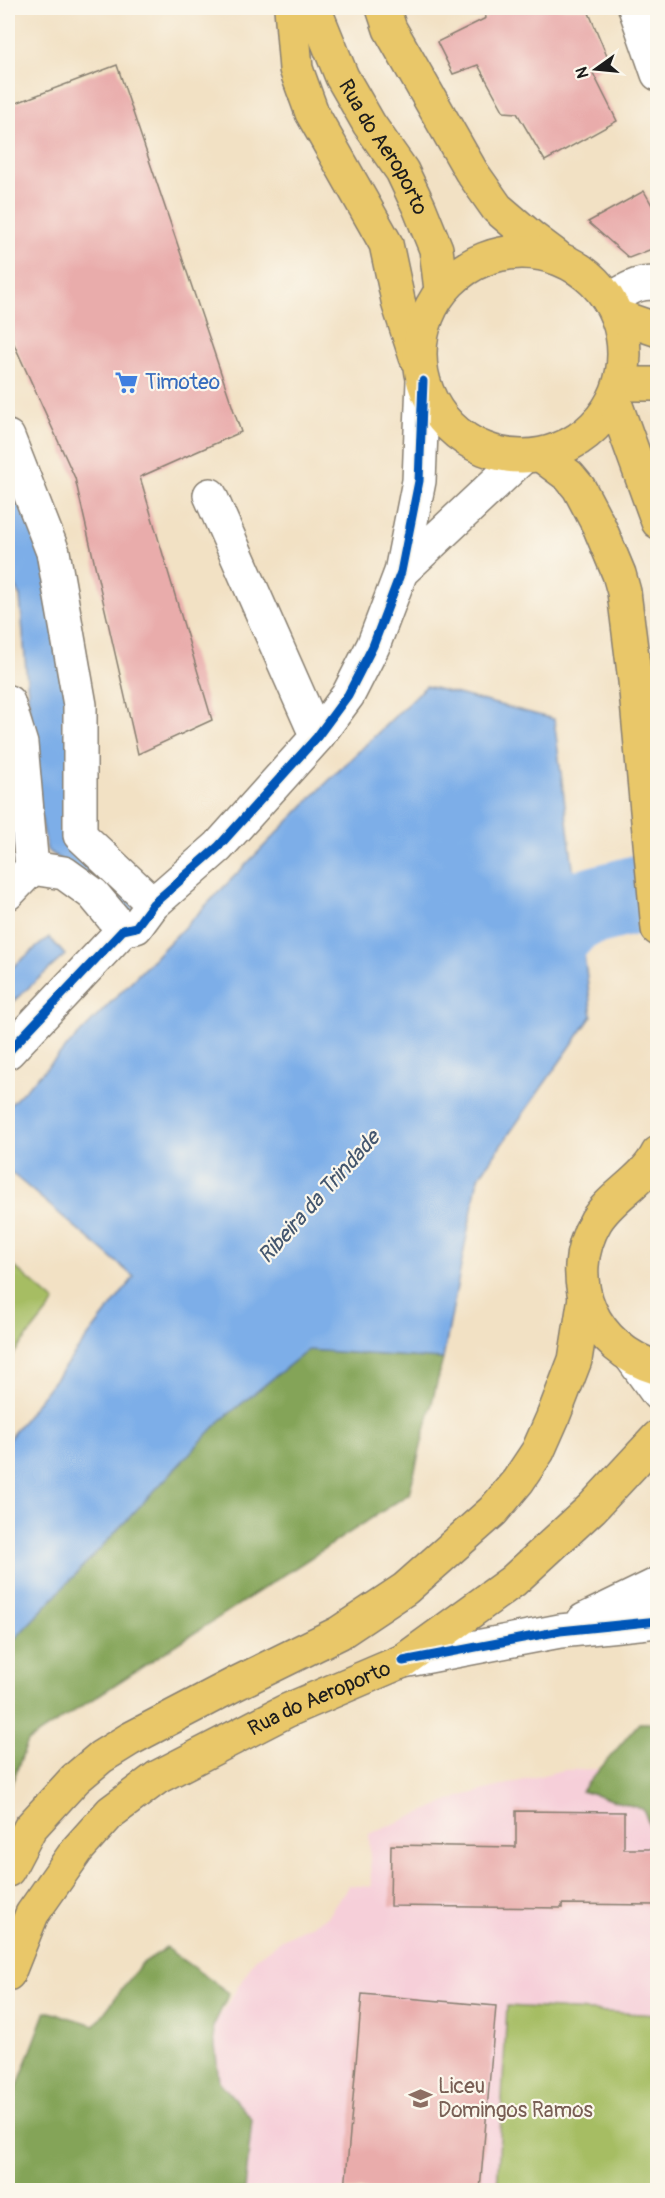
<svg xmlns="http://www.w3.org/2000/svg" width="665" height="2198" font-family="Pangolin,sans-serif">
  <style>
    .built { fill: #f6cfd9 }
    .green { fill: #a6bd63; stroke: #616c40; stroke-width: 1.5 }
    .forest { fill: #84a459; stroke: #50603a; stroke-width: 1.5 }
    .water { fill: #7daee8; stroke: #4c6582; stroke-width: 1.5 }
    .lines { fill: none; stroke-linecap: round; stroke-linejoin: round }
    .river { stroke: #7daee8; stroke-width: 78 }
    .building { fill: #e9acab }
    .minor-casing { stroke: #877e70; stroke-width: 36 }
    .major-casing { stroke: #877e70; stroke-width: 36 }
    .minor { stroke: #fff; stroke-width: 33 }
    .major { stroke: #e9c769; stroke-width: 33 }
    .cycleway-casing { stroke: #fbf7ec; stroke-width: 13 }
    .cycleway { stroke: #0057b8; stroke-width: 9 }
    .labels { text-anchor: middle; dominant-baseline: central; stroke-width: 4.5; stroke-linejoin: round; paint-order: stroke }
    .street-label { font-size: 21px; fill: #1c1c1c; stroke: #fbf7ec }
    .shop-label { font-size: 21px; fill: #366cbe; stroke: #fbf7ec; text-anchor: start }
    .education-label { font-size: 21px; fill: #785e54; stroke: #fbf7ec; text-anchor: start }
    .water-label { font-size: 22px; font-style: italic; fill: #43566e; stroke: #fbf7ec }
  </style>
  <rect width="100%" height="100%" fill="#fbf7ec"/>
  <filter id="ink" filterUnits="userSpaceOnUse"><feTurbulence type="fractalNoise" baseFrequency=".0167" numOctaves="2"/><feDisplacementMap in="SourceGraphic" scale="12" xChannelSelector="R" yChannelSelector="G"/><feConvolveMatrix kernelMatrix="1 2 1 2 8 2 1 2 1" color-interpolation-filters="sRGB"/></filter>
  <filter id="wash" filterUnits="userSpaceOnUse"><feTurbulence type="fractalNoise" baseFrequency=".008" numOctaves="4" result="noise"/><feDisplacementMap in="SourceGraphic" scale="24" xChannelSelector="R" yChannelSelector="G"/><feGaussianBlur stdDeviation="1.35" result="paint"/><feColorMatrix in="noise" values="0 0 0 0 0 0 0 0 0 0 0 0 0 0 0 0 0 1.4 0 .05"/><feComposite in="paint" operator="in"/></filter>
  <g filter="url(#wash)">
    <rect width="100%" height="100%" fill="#f2e1c4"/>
    <path class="built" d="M657 1767V2190H245L252 2119 219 2081 213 2027 255 1959 282 1939 327 1917 349 1885 371 1887 369 1834 462 1796 563 1770Z"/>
    <path class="green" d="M8 1261 55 1302 8 1361Z
      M507 2006 657 2015V2190H497Z"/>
    <path class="forest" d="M308 1350 443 1359 409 1494 28 1741 8 1793V1646L220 1421Z
      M639 1723H657V1844L643 1809 581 1791Z
      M166 1948 229 1993 213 2027 219 2081 252 2119 245 2190H8V2111L46 2011 95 2025 141 1964Z"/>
    <path class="water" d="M8 401 54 522 91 823 146 932 122 903 47 850 36 791 20 597 8 564Z
      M426 686 554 719 592 1016 478 1178 443 1359 308 1350 220 1421 8 1646V1440L134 1277 8 1170V1107L320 789Z
      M49 937 65 955 8 1006V971Z"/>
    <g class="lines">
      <path class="river" d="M504 987 573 911 658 889"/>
    </g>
    <g id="blocks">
      <path class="building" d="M484 8H587L609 61 593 73 617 121 545 161 517 113 504 112 478 65 453 74 437 42 486 18Z
        M117 65 241 432 140 477 212 720 138 754 75 478 8 331V106Z
        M644 191 657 214V247L629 258 588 222Z
        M516 1811 624 1812V1849H657V1905L562 1904V1908L390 1906 391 1845 516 1847Z
        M362 1994 496 2006 480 2190H345Z"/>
    </g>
  </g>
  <g filter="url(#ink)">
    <use href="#blocks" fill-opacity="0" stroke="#877e70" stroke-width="1.5"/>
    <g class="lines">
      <defs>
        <path id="minor" d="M635 8 658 74
          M609 300C626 291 638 280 658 284
          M8 437 53 552 80 705V835L153 904
          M210 495 317 737
          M401 572 522 458
          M8 702 21 744 32 868
          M8 893 32 868 64 873 93 894 123 930
          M8 1052 123 930 136 927 153 904 218 847 317 737 348 695 373 646 401 572 419 481 423 381
          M632 1358 658 1394
          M584 1620 658 1584
          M403 1661 560 1631 658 1621"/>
        <g id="major">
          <path d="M291 8 296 69 312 113 386 244 399 305 416 357"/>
          <path id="s1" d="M314 8 342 77 369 124 402 171 419 207 436 249 441 290"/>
          <path d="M383 8 390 29 471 171 497 208 532 238 556 256"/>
          <circle cx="522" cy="354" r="102"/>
          <path d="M617 316 658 330"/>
          <path d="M621 384H658"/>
          <path d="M614 400 658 522"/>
          <path d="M542 456 569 476 579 488 599 526 619 574 624 592 635 681 658 929"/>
          <path d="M658 1153C644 1181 612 1195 596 1221 561 1281 594 1349 658 1368"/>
          <path d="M8 1870 30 1828 75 1779 101 1757 130 1739 235 1684 339 1633 405 1589 493 1511 518 1481 538 1451 553 1417 575 1360 585 1297"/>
          <path id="s2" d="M8 1974 32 1914 77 1850 111 1812 158 1777 286 1711 403 1661 513 1581 592 1508 658 1437"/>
        </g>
      </defs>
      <use href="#minor" class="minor-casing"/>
      <use href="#major" class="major-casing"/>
      <use href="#minor" class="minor"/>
      <use href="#major" class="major"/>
      <defs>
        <path id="cycleway" d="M8 1052 123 930 136 927 153 904 218 847 317 737 348 695 373 646 401 572 419 481 423 381
          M403 1661 560 1631 658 1621"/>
      </defs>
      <use href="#cycleway" class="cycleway-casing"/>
      <use href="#cycleway" class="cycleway"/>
    </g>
  </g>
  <defs>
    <symbol id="supermarket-bare" viewBox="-9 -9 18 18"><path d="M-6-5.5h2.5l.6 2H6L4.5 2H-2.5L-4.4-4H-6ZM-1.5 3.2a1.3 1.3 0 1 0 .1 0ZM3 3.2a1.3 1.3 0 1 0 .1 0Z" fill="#3f7fe0" stroke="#fbf7ec" stroke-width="2.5" paint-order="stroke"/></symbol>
    <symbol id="school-bare" viewBox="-9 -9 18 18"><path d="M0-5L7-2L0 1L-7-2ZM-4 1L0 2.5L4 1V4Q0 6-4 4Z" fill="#8d6e63" stroke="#fbf7ec" stroke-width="2.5" paint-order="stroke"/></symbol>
  </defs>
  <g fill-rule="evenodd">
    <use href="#supermarket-bare" x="110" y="366" width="33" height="33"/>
    <use href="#school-bare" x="404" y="2082" width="33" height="33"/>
  </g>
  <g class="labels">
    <g class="street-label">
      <text stroke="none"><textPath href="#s1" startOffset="156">Rua do Aeroporto</textPath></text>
      <text stroke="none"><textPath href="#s2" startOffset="432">Rua do Aeroporto</textPath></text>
    </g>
    <g class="shop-label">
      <text x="145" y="382">Timoteo</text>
    </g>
    <g class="education-label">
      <text x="438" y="2086">Liceu<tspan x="438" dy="24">Domingos Ramos</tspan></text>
    </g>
    <g class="water-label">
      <text transform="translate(319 1197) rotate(-48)">Ribeira da Trindade</text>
    </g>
  </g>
  <rect width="665" height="2198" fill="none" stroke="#fbf7ec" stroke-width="30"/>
  <g transform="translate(596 69) rotate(255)" stroke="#fbf7ec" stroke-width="4.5" paint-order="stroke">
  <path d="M0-4.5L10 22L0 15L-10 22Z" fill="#1c1c1c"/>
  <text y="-9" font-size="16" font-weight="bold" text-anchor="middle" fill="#1c1c1c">N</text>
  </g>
</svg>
